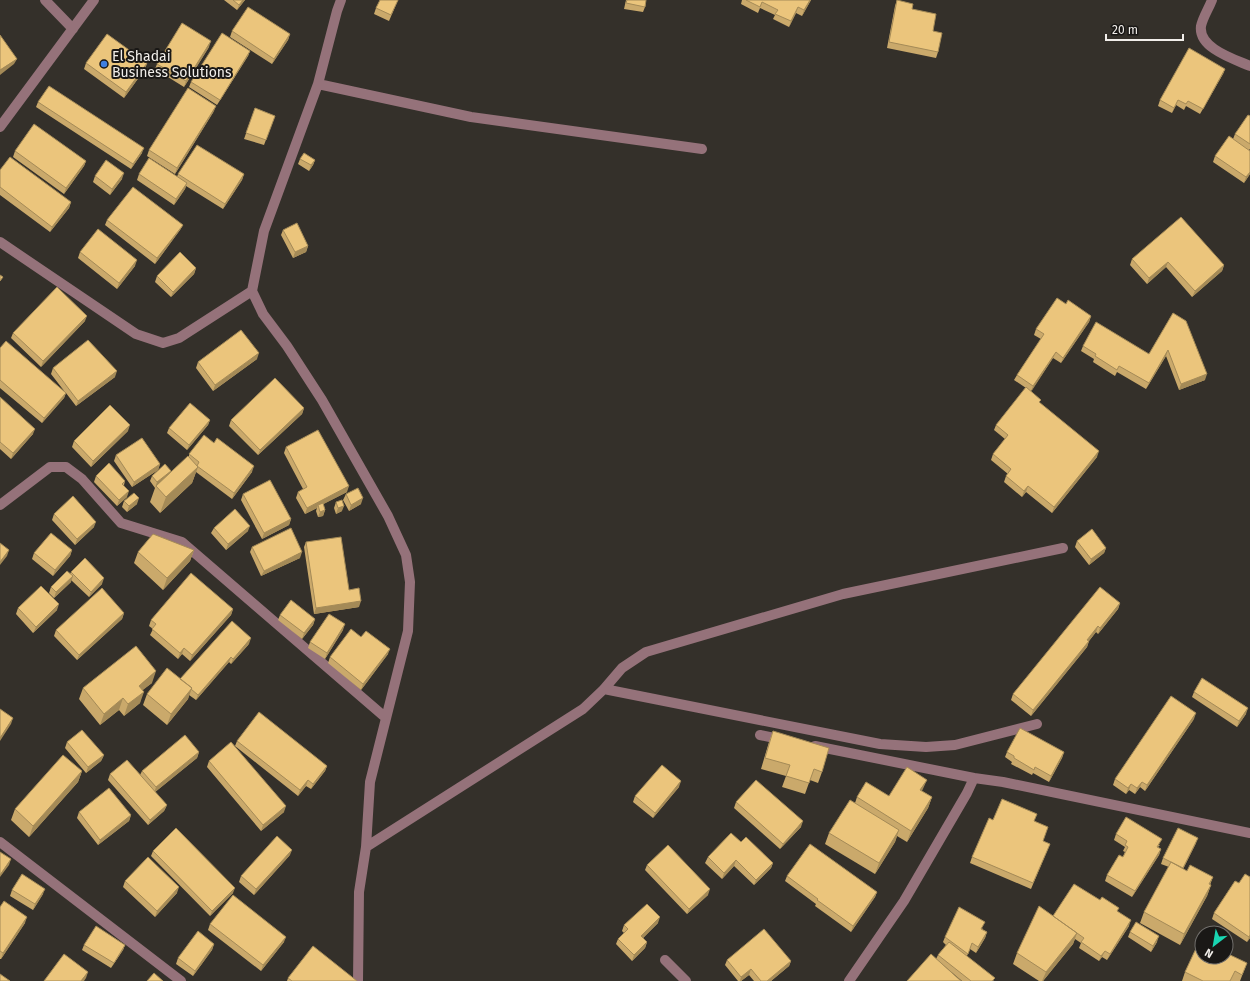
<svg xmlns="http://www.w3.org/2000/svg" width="1250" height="981" font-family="'Fira Sans',sans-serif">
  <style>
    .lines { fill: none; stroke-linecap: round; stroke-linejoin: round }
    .minor { stroke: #95727a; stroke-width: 10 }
    .wall { fill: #caa96b }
    .shaded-wall { fill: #a48a57 }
    .building { fill: #ebc57c; stroke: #a48a57 }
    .shop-dot { fill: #3f7fe0; stroke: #1a1816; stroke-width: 1.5 }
    .labels { text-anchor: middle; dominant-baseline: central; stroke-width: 4; stroke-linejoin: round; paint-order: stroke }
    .poi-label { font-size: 14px; fill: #f1eeea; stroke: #1a1816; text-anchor: start }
  </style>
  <rect width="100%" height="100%" fill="#34302a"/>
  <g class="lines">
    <path class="minor" d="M45 0 73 29
      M341 0 337 11 318 84 264 231 252 291 263 314 287 346 322 400 388 516 406 555 410 582 408 631 370 782 366 847 359 892 358 981
      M1212 0C1209 8 1203 17 1201 26 1198 48 1234 59 1250 66
      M318 84 471 117 702 149
      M0 127 94 0
      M0 242 136 334 163 343 179 338 252 291
      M0 505 50 467H66L82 479 121 523 182 542 386 718
      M604 689 880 744 926 747 955 745 1037 724
      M760 735 784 740
      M815 746 974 778
      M0 842 181 981
      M366 847 583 709 604 689 622 668 646 652 843 594 1063 548
      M665 960 686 981
      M849 981 904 901 967 793 974 778 1003 782 1250 833"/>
  </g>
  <path class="wall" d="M224 0H245L237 10Z
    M398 0 389 21 374 14 376 8Z
    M626 0H646L645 7 643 12 624 9Z
    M742 0H811L802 16 796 13 789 27 773 19 775 15 760 8 758 13 741 4Z
    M897 0 912 9 933 31 938 52 936 58 887 48 895 6Z
    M232 31 290 34 288 40 272 64 230 37Z
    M209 47 184 87 155 69 157 64Z
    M250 51 248 56 217 105 189 87 191 82Z
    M86 63H147L145 69 124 98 84 69Z
    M1225 69 1223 74 1200 114 1186 106 1184 110 1176 105 1172 113 1158 106 1160 100Z
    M38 102 142 153 131 169 36 107Z
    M255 108 275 116 264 145 244 139Z
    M214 111 175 174 147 156 149 150Z
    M1250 116V149L1249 150 1250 151V174L1244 183 1213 162 1215 156 1233 139 1235 134Z
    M15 151 86 161 84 166 64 194 13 157Z
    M300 159 315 160 313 165 309 171 298 164Z
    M0 170 71 202 69 208 50 232 0 195Z
    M139 174 177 177 178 174H244L242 180 223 209 186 186 185 189 174 205 137 180Z
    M95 176 122 179 110 195 93 182Z
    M107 220 183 225 180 230 155 264 105 225Z
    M283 230 308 246 306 252 293 258 281 235Z
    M80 252 135 266 117 289 78 258Z
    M1132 259 1224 265 1222 271 1192 297 1166 267 1147 284 1130 265Z
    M196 268 194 274 171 297 155 282 157 276Z
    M1066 304 1091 316 1089 322 1061 363 1053 358 1031 391 1040 403 1097 457 1052 513 1026 492 1022 497 1004 482 1006 476 1008 474 991 460 993 454 1005 439 994 430 996 425 1026 388 1014 380 1017 375 1041 339 1034 335 1036 329Z
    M1173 313 1205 380 1179 390 1166 356 1146 389 1117 372 1115 376 1093 362 1094 359 1081 351 1083 346 1149 354Z
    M85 321 41 367 11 338 13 333Z
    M0 348 65 392 51 374 53 368 115 377 76 406 66 393 64 398 42 423 0 388Z
    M257 359 213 391 196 368 198 362Z
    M0 397 33 434 11 459 0 449Z
    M304 408 302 414 258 455 229 426 231 420Z
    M210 420 208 425 187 450 167 433 169 428Z
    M128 431 91 467 72 447 74 441Z
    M286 447 347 492 323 504 325 510 323 516 318 517 316 511 317 508 305 514 296 498 298 492 303 489 284 453Z
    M189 454 252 472 232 499 196 472 192 483 160 513 150 502 155 488 150 481 152 476 171 472 189 457Z
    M116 455 160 464 158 470 132 487 114 461Z
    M96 476 125 481 124 485 127 497 117 506 94 482Z
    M243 494 291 519 289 525 262 539 241 500Z
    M346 494 361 504 349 511 343 500Z
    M124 501 137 504 127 512 122 507Z
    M336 502 342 511 336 514 334 508Z
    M54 514 94 527 75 545 52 520Z
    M214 528 248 531 226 550 211 533Z
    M1077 541 1106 548 1104 553 1089 565 1075 547Z
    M306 542 349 590 359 607 314 614 304 547Z
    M252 547 300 558 261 576 250 552Z
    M72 550 70 556 53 576 32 559 34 553Z
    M194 550 190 561 163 590 134 563 138 552Z
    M71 572 102 584 89 597 71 580V582L54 598 49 593 51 587 70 574Z
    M1120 603 1118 609 1098 634 1096 632 1089 641 1087 647 1031 716 1011 700 1013 694Z
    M18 608 57 610 33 633 16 614Z
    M233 609 231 615 190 661 182 654 178 659 150 635 153 629 149 626 151 620Z
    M124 613 122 619 77 660 54 636 56 630Z
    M280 615 315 619 313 625 302 639 278 620Z
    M343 630 325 659 308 648 310 642Z
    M361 637 388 654 361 690 328 663 330 657Z
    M249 644 231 664 229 662 196 700 189 695 188 699 167 725 143 705 147 694 180 679Z
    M152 683 142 690 140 703 124 716 119 710 100 725 79 699 83 688Z
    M1194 692 1246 714 1237 727 1192 697Z
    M1194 719 1145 791 1140 787 1135 794 1129 790 1126 794 1113 785 1115 779Z
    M773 731 822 772 818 783 810 780 805 794 782 787 786 776 761 769 769 742Z
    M237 741 327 766 325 771 311 789 306 786 298 796 235 746Z
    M67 742 104 755 101 761 86 773 65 748Z
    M199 752 197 758 155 792 167 805 164 811 148 825 108 780 110 774 140 775 142 771Z
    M1007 752H1064L1062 758 1049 782 1033 773 1032 775 1011 764 1012 762 1005 757Z
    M209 761 284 812 261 831 207 767Z
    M82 771 78 782 29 837 11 820 15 809Z
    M679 787 653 818 633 802 635 796Z
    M922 791 932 797 928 808 907 842 897 836 895 842 875 874 825 844 829 833 855 803 857 797 889 796Z
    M736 802 801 827 780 849 734 808Z
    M79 812 131 815 129 821 98 845 77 818Z
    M993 820 1034 821 1043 841 1050 844 1031 889 970 863 972 857Z
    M1116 834 1160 845 1158 847 1161 849 1159 855 1132 897 1105 881 1107 875 1123 857 1125 852 1123 851 1125 847 1114 840Z
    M741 842 773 863 771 868 754 885 734 866 722 879 705 863 708 857Z
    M1196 843 1183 869 1187 871 1213 877 1210 885H1211L1207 896 1180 945 1140 923 1144 912 1169 867 1161 864 1163 858Z
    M153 851 233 893 210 916 151 856Z
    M290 855 254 895 239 882 241 876Z
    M647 865 708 895 687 914 645 870Z
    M787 876 877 892 875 897 851 932 815 906 816 904 785 881Z
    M125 881 177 893 155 917 123 887Z
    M1235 881 1250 938 1247 942 1212 919 1214 913Z
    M12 890 43 894 33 910 10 896Z
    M0 907 25 923 1 959H0Z
    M1118 912 1129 926 1107 960 1102 957 1099 961 1079 948 1081 943 1075 939 1073 944 1043 981H1039L1013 964 1017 953 1053 916Z
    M658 923 643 938 647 942 645 948 632 961 616 944 618 939 624 933 622 931 624 925Z
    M210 924 284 942 261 971 208 930Z
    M983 928 982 929 987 932 985 938 976 953 970 949 967 956 994 981H962L936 959 938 955 946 945 943 942 945 937Z
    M1130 932 1157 942 1151 952 1128 937Z
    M214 944 212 950 193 976 176 964 178 958Z
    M84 945H125L123 950 111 968 82 950Z
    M727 960 791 961 789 966 771 981H754L749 975 741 981H738L725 965Z
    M1247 963 1240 981H1182L1185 972Z
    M288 978 357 981H287Z"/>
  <path class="shaded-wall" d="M243 0H245L237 10 239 5Z
    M810 0H811L802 16 804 10Z
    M798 7 796 13 789 27 791 21Z
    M290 34 288 40 272 64 274 59Z
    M211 41 209 47 184 87 186 81Z
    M250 51 248 56 217 105 220 100Z
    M17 59 14 64 0 75V70Z
    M147 63 145 69 124 98 126 92Z
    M1225 69 1223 74 1200 114 1203 109Z
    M1178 100 1176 105 1172 113 1174 108Z
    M216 106 214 111 175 174 177 168Z
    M144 148 142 153 131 169 133 164Z
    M315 160 313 165 309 171 311 165Z
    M86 161 84 166 64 194 66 188Z
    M1250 172V174L1244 183 1246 177Z
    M124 173 122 179 110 195 112 189Z
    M244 174 242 180 223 209 225 204Z
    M187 183 185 189 174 205 176 199Z
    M71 202 69 208 50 232 52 227Z
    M183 225 180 230 155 264 157 258Z
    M308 246 306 252 293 258 295 252Z
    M137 260 135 266 117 289 119 283Z
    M1168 262 1166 267 1147 284 1149 278Z
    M1224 265 1222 271 1192 297 1195 291Z
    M196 268 194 274 171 297 173 292Z
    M87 316 85 321 41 367 43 361Z
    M1091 316 1089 322 1061 363 1063 358Z
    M1168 350 1166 356 1146 389 1149 383Z
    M1056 352 1053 358 1031 392 1033 386Z
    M259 353 257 359 213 391 215 385Z
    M117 371 115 377 76 406 78 401Z
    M1207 374 1205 380 1179 390 1181 384Z
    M66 393 64 398 42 423 44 418Z
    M304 408 302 414 258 455 260 450Z
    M210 420 208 425 187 450 189 445Z
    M130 425 128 431 91 467 93 461Z
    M35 429 33 434 11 459 13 453Z
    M1099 451 1097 457 1052 513 1054 507Z
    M160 464 158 470 132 487 134 482Z
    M254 466 252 472 232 499 234 493Z
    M198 467 192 483 160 513 166 497Z
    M171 471 169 477 156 486 155 488 157 482Z
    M349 486 347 492 318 507V505L317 508 305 514 307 508Z
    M1028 486 1026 492 1022 497 1024 491Z
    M129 491 127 497 117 506 119 500Z
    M139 498 137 504 127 512 129 506Z
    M363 498 361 504 349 511 351 505Z
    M344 506 342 511 336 514 338 508Z
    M325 510 323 516 318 517 320 512Z
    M291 519 289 525 262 539 264 533Z
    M96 522 94 527 75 545 77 539Z
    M250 526 248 531 226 550 228 544Z
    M1106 548 1104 553 1089 565 1091 559Z
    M9 550 7 556 0 565V562Z
    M72 550 70 556 53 576 55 570Z
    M194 550 190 561 163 590 167 578Z
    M302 552 300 558 261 576 264 571Z
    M73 576 71 582 54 598 56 592Z
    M104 578 102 584 89 597 91 592Z
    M361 601 359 607 314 614 316 608Z
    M1120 603 1118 609 1098 634 1100 628Z
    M59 604 57 610 33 633 36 627Z
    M233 609 231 615 190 661 192 655Z
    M124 613 122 619 77 660 79 655Z
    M315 619 313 625 302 639 304 633Z
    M345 624 343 630 325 659 327 653Z
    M1098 626 1096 632 1085 646 1087 640Z
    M251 638 249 644 231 664 233 659Z
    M1089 641 1087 647 1031 716 1033 710Z
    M184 648 182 654 178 659 180 653Z
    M390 649 388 654 361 690 363 684Z
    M231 657 229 662 196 700 198 695Z
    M156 671 152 683 134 697 139 686Z
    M192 688 188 699 167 725 171 714Z
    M144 692 140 703 124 716 128 704Z
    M123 698 119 710 100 725 104 714Z
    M1248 708 1246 714 1237 727 1239 721Z
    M1196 713 1194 719 1145 791 1147 785Z
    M13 718 11 724 0 741V738Z
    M199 752 197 758 154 793 156 787Z
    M1064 752 1062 758 1049 782 1051 776Z
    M104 755 101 761 86 773 88 767Z
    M327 766 325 771 311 789 313 784Z
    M82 771 78 782 29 837 33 826Z
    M308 780 306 786 298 796 300 790Z
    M927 780 922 791 916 801 920 790Z
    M681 781 679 787 653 818 655 813Z
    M1142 782 1140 787 1135 794 1137 788Z
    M1131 784 1129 790 1126 794 1128 788Z
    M932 797 928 808 907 842 911 831Z
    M167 805 164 811 148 825 150 820Z
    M286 806 284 812 261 831 263 825Z
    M131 815 129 821 98 845 100 840Z
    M803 821 801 827 780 849 783 844Z
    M899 830 895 842 875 874 879 863Z
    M1198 838 1196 843 1181 873 1183 868Z
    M1161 849 1159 855 1132 897 1135 891Z
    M292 850 290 855 254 895 256 889Z
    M11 859 9 865 0 877V875Z
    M736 860 734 866 722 879 724 873Z
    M773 863 771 868 754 885 756 880Z
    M1211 885 1207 896 1180 945 1184 934Z
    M179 887 177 893 155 917 157 911Z
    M235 888 233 893 210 916 212 911Z
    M45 889 43 894 33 910 35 904Z
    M710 889 708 895 687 914 689 909Z
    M877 892 875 897 851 932 853 926Z
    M27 917 25 923 1 959 3 953Z
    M660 917 658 923 639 942 641 936Z
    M1131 920 1129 926 1107 960 1110 954Z
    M987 932 985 938 976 953 978 947Z
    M1077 933 1073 944 1043 981H1042L1046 972Z
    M1250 935V938L1247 942 1249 937Z
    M1159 936 1157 942 1151 952 1153 946Z
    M286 937 284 942 261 971 263 965Z
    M647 942 645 948 632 961 634 955Z
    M214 944 212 950 193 976 195 971Z
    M125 945 123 950 111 968 114 963Z
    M1105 951 1102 957 1099 961 1101 956Z
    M791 961 789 966 771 981H767Z
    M751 969 749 975 741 981H740L741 977Z
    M88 972 86 978 84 981H81Z"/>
  <path class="building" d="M233 0H243L239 5Z
    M380 0H398L391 15 376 8Z
    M627 0H646L645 7 626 3Z
    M746 0H810L804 10 798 7 791 21 775 14 778 10 762 2 760 7Z
    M897 0 913 4 912 9 936 14 933 31 942 33 938 52 889 42Z
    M248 7 290 34 274 59 232 31Z
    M182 23 211 41 186 81 157 64Z
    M222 33 250 51 220 100 191 82Z
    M107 34 147 63 126 92 86 63Z
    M0 35 17 59 0 70Z
    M1189 48 1225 69 1203 109 1188 101 1186 104 1178 100 1174 108 1160 100Z
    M49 86 144 148 133 164 38 102Z
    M188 88 216 106 177 168 149 150Z
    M255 108 275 116 266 140 246 133Z
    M1248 115 1250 116V144L1235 134Z
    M34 124 86 161 66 188 15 151Z
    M1229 136 1250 151V172L1246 177 1215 156Z
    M197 145 244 174 225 204 178 174Z
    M304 153 315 160 311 165 300 159Z
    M10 157 71 202 52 227 0 187V170Z
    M149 158 187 183 176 199 139 174Z
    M106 160 124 173 112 189 95 176Z
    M133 187 183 225 157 258 107 220Z
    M1181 217 1224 265 1195 291 1168 262 1149 278 1132 259Z
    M297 223 308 246 295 252 283 230Z
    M98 229 137 260 119 283 80 252Z
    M180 252 196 268 173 292 157 276Z
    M0 275 3 277 0 281Z
    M57 287 87 316 43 361 13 333Z
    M1057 298 1066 304 1068 300 1091 316 1063 358 1056 352 1033 386 1017 375 1044 334 1036 329Z
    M1173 313 1186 321 1207 374 1181 384 1168 350 1149 383 1119 366 1117 370 1095 356 1096 354 1083 346 1096 322 1149 354Z
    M241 330 259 353 215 385 198 362Z
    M88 340 117 371 78 401 53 368Z
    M6 341 66 393 44 418 0 380V348Z
    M275 378 304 408 260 450 231 420Z
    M1026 387 1041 400 1039 402 1099 451 1054 507 1028 486 1024 491 1006 476 1011 469 993 454 1008 435 996 425Z
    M0 397 35 429 13 453 0 442Z
    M190 403 210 420 189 445 169 428Z
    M110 405 130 425 93 461 74 441Z
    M318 430 349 486 307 508 298 492 307 487 286 447Z
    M204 435 214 443 217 438 254 466 234 493 197 466 199 462 189 454Z
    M142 438 160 464 134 482 116 455Z
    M188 456 198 467 166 497 156 486Z
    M109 463 125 481 122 484 129 491 119 500 96 476Z
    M165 464 171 471 157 482 152 476Z
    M270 480 291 519 264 533 243 494Z
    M358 488 363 498 351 505 346 494Z
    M134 493 139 498 129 506 124 501Z
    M73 496 96 522 77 539 54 514Z
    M342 500 344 506 338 508 336 502Z
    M323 503 325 510 320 512 318 505Z
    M235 509 250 526 228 544 214 528Z
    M291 528 302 552 264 571 252 547Z
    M1092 529 1106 548 1091 559 1077 541Z
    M51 533 72 550 55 570 34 553Z
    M153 534 194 550 167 578 138 552Z
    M341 537 349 590 359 588 361 601 316 608 306 542Z
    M0 543 9 550 0 562Z
    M85 558 104 578 91 592 71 572Z
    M67 571 73 576 56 592 51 587Z
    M191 573 233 609 192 655 184 648 180 653 152 629 156 624 151 620Z
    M41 586 59 604 36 627 18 608Z
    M1100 587 1120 603 1100 628 1098 626 1087 640 1089 641 1033 710 1013 694Z
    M102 588 124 613 79 655 56 630Z
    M291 600 315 619 304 633 280 615Z
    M329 614 345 624 327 653 310 642Z
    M232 621 251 638 233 659 231 657 198 695 191 689 192 688 180 679Z
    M351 629 361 637 366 631 390 649 363 684 330 657Z
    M136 646 156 671 139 686 144 692 128 704 123 698 104 714 83 688Z
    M167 668 192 688 171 714 147 694Z
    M1202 678 1248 708 1239 721 1194 692Z
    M1171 696 1196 713 1147 785 1142 782 1137 788 1131 784 1128 788 1115 779Z
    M0 709 13 718 0 738Z
    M259 712 327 766 313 784 308 780 300 790 237 741Z
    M1020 728 1064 752 1051 776 1035 767 1034 770 1014 758V756L1007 752Z
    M82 730 104 755 88 767 67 742Z
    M773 731 829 748 822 772 814 769 809 783 786 776 790 765 765 758Z
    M185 735 199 752 156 787 142 771Z
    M231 742 286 806 263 825 209 761Z
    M63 755 82 771 33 826 15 809Z
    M127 760 167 805 150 820 110 774Z
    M662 765 681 781 655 813 635 796Z
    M907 767 927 780 920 790 932 797 911 831 857 797 866 782 889 796Z
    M756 780 803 821 783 844 736 802Z
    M109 788 131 815 100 840 79 812Z
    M1002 799 1037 814 1034 821 1048 827 1043 841 1050 844 1033 883 972 857 989 818 993 820Z
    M850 800 899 830 879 863 829 833Z
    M1126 817 1162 839 1157 847 1161 849 1135 891 1107 875 1119 855 1123 857 1128 847 1125 845 1127 841 1116 834Z
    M176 828 235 888 212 911 153 851Z
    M1178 828 1198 838 1183 868 1163 858Z
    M731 833 741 842 746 837 773 863 756 880 736 860 724 873 708 857Z
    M277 836 292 850 256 889 241 876Z
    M810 844 877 892 853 926 817 900 818 899 787 876Z
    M668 845 710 889 689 909 647 865Z
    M0 852 11 859 0 875Z
    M148 857 179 887 157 911 125 881Z
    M1171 862 1187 871 1190 865 1213 877 1209 884 1211 885 1184 934 1144 912Z
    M22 874 45 889 35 904 12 890Z
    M1245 874 1250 877V935L1249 937 1214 913 1235 881 1239 883Z
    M1074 884 1100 900 1102 897 1119 908 1117 911 1131 920 1110 954 1105 951 1101 956 1081 942 1084 938 1053 916Z
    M233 895 286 937 263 965 210 924Z
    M4 901 27 917 3 953 0 951V907Z
    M647 904 660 917 641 936 647 942 634 955 618 939 628 929 624 925Z
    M1039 906 1077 933 1046 972 1017 953Z
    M959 907 985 922 981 929 987 932 978 947 972 943 968 954 945 937Z
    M1136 922 1159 936 1153 946 1130 932Z
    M96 926 125 945 114 963 84 945Z
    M764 929 791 961 767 981H761L751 969 741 977 727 960Z
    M198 931 214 944 195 971 178 958Z
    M949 942 995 978 992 981H971L938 955Z
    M1199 942 1201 944 1202 942V957H1226V953L1247 963 1242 975 1235 971 1230 981H1203L1185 972Z
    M313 946 357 981H292L288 978Z
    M64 954 88 972 81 981H44Z
    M931 954 961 981H907Z
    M154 973 163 981H147Z
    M0 974 10 981H0Z"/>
  <circle class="shop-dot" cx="104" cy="64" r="4"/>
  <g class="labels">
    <g class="poi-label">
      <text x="112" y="56">El Shadai<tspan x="112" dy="16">Business Solutions</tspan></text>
    </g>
  </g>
  <g transform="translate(1214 945) rotate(211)"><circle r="19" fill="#1a1816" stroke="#706e6b"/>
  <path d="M0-3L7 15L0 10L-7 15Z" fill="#19d5b2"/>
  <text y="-6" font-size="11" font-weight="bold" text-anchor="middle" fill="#f1eeea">N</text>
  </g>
  <path d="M1106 34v6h77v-6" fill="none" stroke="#f1eeea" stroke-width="2"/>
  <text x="1112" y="34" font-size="12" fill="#f1eeea" stroke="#1a1816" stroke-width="3" paint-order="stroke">20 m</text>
</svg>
